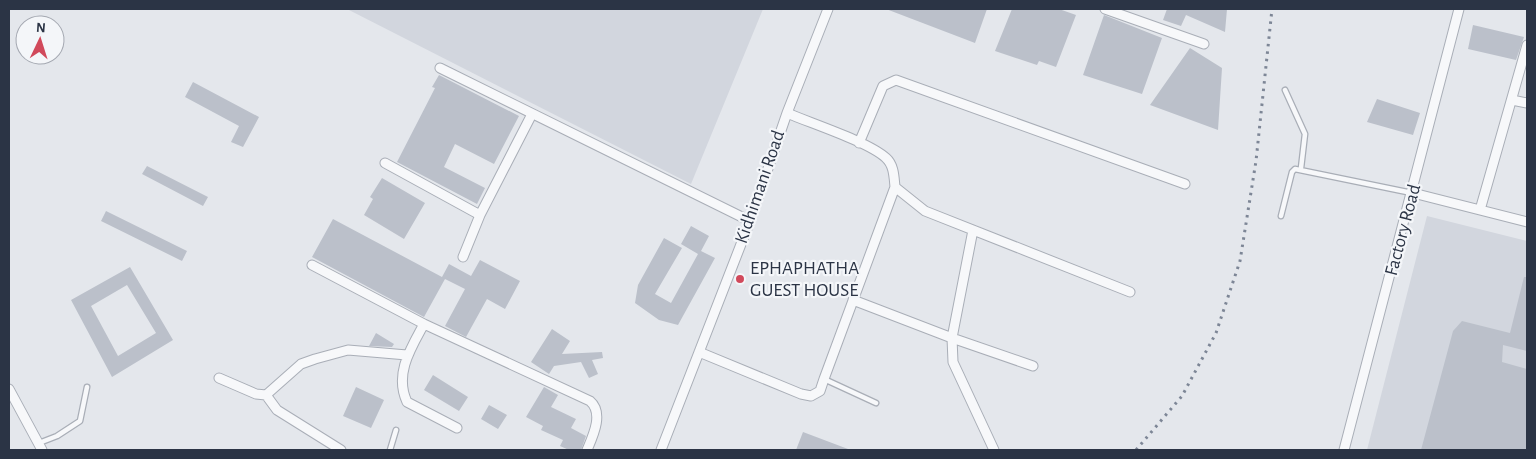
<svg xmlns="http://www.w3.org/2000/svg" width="1536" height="459" font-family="'Alegreya Sans',sans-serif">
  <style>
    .built { fill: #d2d6de }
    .building { fill: #bbc0ca; fill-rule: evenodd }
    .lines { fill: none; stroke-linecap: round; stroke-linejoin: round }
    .service-casing { stroke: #a9aeb7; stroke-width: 7 }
    .minor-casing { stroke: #a9aeb7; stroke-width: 11 }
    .service { stroke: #f7f8fa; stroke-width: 4.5 }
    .minor { stroke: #f7f8fa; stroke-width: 9 }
    .rail { stroke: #7d8696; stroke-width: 3; stroke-dasharray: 2.5 5; stroke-linecap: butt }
    .poi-dot { fill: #d1495b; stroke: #f4f6f9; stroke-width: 2 }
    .labels { text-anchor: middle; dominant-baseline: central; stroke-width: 4.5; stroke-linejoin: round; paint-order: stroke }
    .street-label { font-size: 19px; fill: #2b3445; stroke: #f4f6f9 }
    .poi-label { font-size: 19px; fill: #2b3445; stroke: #f4f6f9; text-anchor: start }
  </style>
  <rect width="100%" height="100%" fill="#e4e7ec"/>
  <path class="built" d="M347 9H763L691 184Z
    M1427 216 1527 241V450H1367Z"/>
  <path class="building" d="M886 9H987L975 43Z
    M1012 9H1059L1076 15 1056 67 1039 61 1037 65 995 51Z
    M1167 9H1227L1225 32 1186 15 1181 26 1163 20Z
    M1104 15 1162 38 1142 94 1083 75Z
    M1473 25 1524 37 1516 60 1468 49Z
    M1190 48 1222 68 1218 130 1150 105Z
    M439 75 519 116 494 164 455 144 444 167 485 188 477 204 397 162 435 88 432 87Z
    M193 82 259 117 243 147 231 142 239 126 185 97Z
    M1377 99 1420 113 1413 135 1367 122Z
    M147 166 208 197 203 206 142 174Z
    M382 178 425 203 404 239 364 215 373 199 370 197Z
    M106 211 187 251 182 261 101 221Z
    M333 219 442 277 449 264 471 276 480 260 520 281 505 309 487 299 466 337 445 326 465 289 445 279 424 317 312 257Z
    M691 226 709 236 701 251 715 258 678 325 659 320 635 303 638 285 664 238 682 248 655 294 671 303 698 254 681 244Z
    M130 267 173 340 112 377 71 300ZM127 285 156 333 118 356 91 306Z
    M1524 277H1527V351L1503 345 1502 362 1527 369V450H1421L1453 331 1462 321 1510 333Z
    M552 329 570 341 562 354 602 352 603 358 592 360 598 374 589 378 581 362 554 366 549 374 531 362Z
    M376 333 394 344 392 347 369 346Z
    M433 375 468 397 459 411 424 390Z
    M356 387 384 400 371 428 343 416Z
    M544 387 558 395 551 407 576 419 571 428 586 436 581 450H569L560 446 563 440 541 430 543 426 526 417Z
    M489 405 507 415 498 429 481 419Z
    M803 432 848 449V450H796Z"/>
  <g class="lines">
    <defs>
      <path id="service" d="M1285 90 1305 134 1301 168
        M1281 216 1292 172 1295 169 1412 193
        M824 379 876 403
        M39 443 57 436 80 421 87 387
        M390 450 396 430"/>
      <path id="minor" d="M1105 9 1204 44
        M440 68 750 221
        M1512 100 1527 103
        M859 143 883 86 896 80 1185 184
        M385 163 480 215
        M895 187 925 211 1130 292
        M1413 193 1527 222
        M1480 210 1527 45
        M973 230 952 338 953 362 994 450
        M463 257 480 215 532 114
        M312 265 424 324 590 401C604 413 593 436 587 450
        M853 300 952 338 1033 366
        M424 324C411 348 394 374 407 402L457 428
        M699 352 801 394 811 396 820 391 824 379 895 187C894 177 894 165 886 158 869 142 810 123 787 113
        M219 378 256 394 266 395 301 364 315 359 348 350 407 355
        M9 389 42 450
        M266 395 277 410 341 450
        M661 450 750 221 787 113 828 9
        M1344 450 1459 9"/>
    </defs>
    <use href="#service" class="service-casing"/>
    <use href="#minor" class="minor-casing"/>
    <use href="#service" class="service"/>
    <use href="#minor" class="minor"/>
    <path class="rail" d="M1136 450 1182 396 1216 333 1240 261 1256 161 1272 9"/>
  </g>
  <circle class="poi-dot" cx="740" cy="279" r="5"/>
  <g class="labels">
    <g class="street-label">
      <text transform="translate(760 187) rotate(-71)">Kidhimani Road</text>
      <text transform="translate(1403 230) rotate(-75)">Factory Road</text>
    </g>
    <g class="poi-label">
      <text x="750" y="268">EPHAPHATHA<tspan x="750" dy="22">GUEST HOUSE</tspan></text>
    </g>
  </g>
  <rect width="1536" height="459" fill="none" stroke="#2b3445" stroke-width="20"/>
  <g transform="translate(40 40) rotate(4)"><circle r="24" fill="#f4f6f9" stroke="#a4a8b1"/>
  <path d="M0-4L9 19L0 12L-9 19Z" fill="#d1495b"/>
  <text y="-8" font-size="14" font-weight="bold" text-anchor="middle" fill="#2b3445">N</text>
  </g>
</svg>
